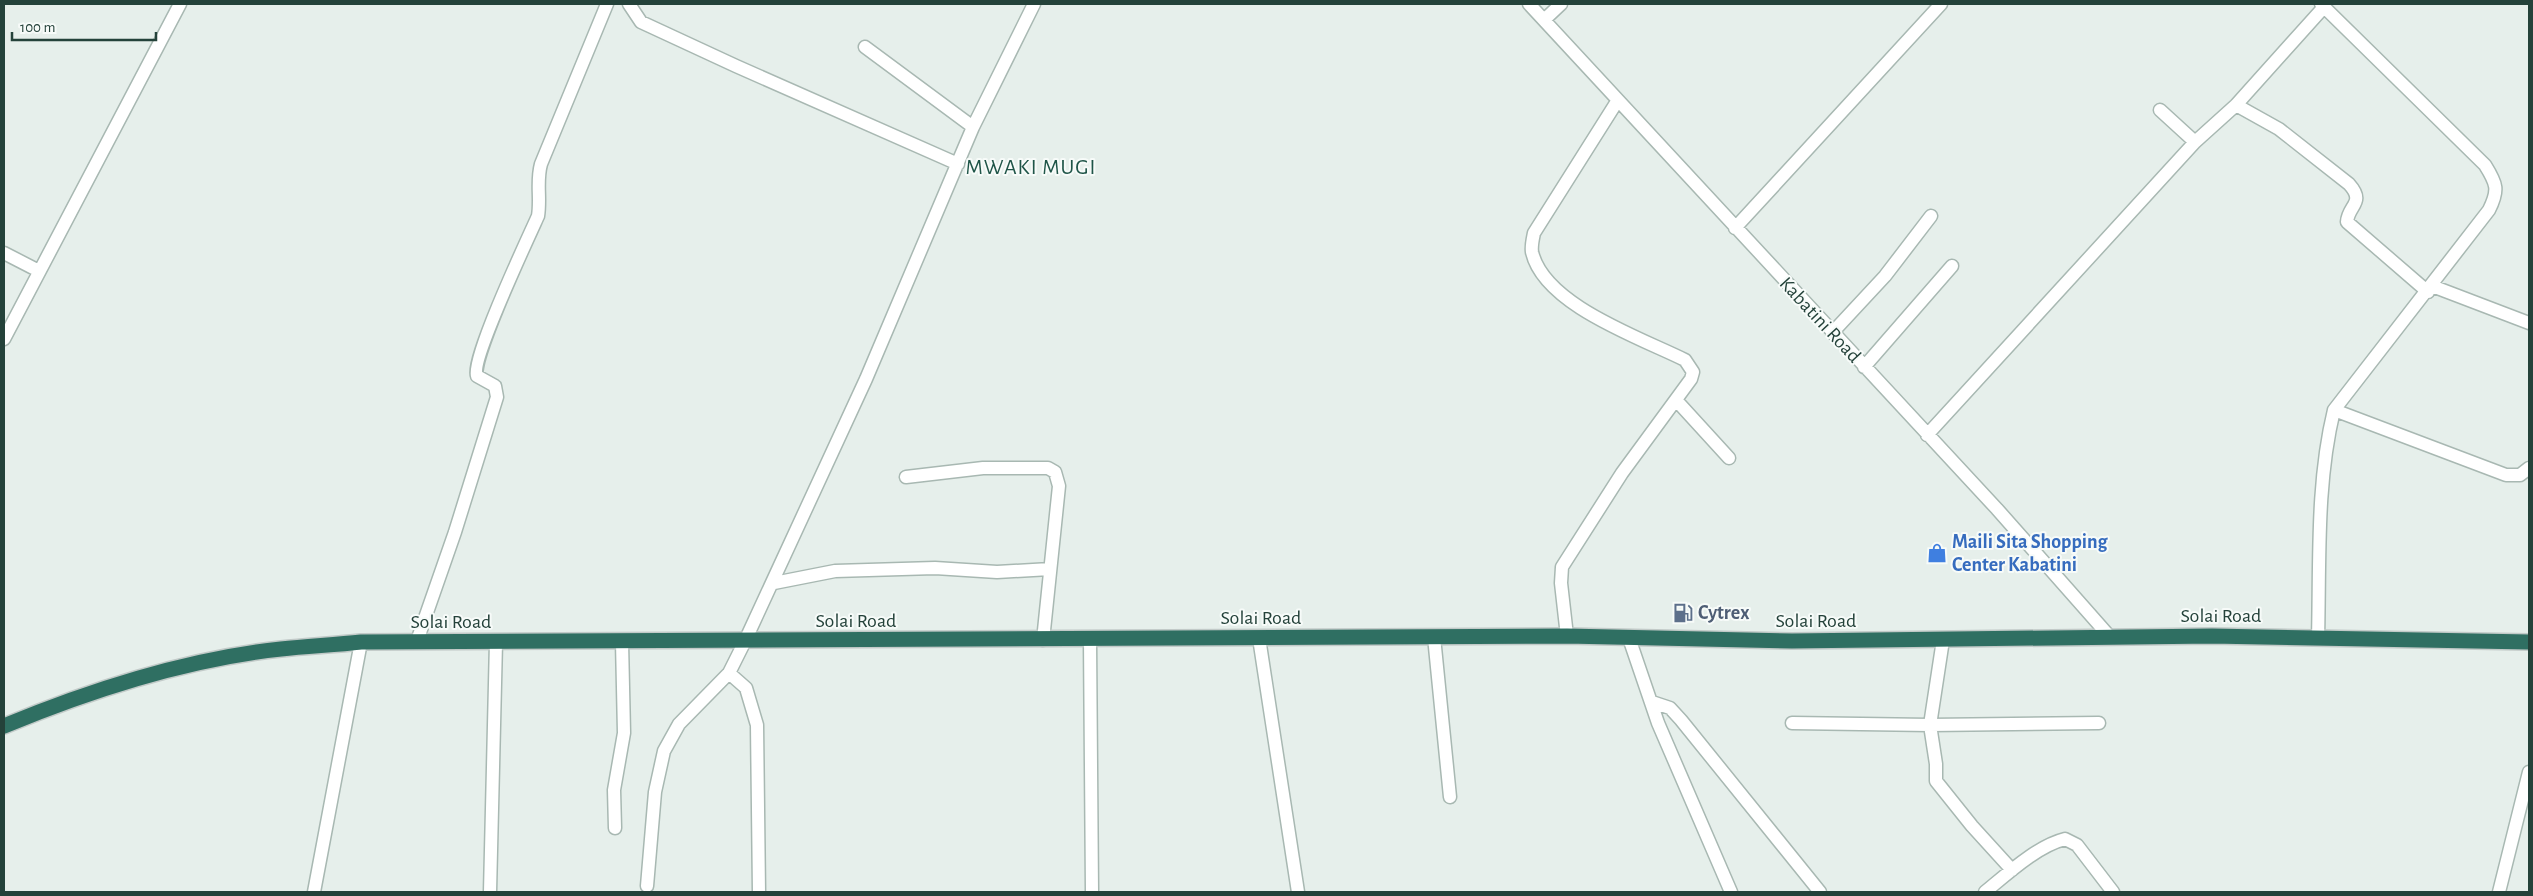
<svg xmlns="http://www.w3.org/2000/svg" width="2533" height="896" font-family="'Alegreya Sans',sans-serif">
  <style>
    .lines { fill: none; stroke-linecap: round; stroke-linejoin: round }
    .minor-casing { stroke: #a8b8b2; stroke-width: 15 }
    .highway-casing { stroke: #c2cac8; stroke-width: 18 }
    .minor { stroke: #fff; stroke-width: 12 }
    .highway { stroke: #2f6f62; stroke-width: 15 }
    .labels { text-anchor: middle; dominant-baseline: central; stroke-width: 4; stroke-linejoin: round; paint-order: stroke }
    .street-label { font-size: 20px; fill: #24423a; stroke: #f7fbf9 }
    .shop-label { font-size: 20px; font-weight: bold; fill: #366cbe; stroke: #f7fbf9; text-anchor: start }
    .service-label { font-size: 20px; font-weight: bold; fill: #4e5e75; stroke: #f7fbf9; text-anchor: start }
    .quarter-label { font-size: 22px; letter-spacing: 1px; fill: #1f5548; stroke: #f7fbf9 }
  </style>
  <rect width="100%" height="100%" fill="#e6efeb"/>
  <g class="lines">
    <defs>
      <path id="minor" d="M629 4 641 22 736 66 958 164
        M1529 4 1997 509 2110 637
        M1544 20 1561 4
        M865 47 973 127
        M2236 105 2279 129 2349 184C2366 203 2348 205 2347 222L2428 292
        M2160 110 2195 142
        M1735 228 1941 4
        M4 253 39 271
        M2432 286 2529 323
        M1832 333 1885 276 1931 216
        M4 339 180 4
        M1864 367 1952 266
        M1676 400 1729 458
        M2334 410 2506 475H2520L2529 468
        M1927 435 2195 142 2236 105 2324 7
        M906 477 983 468H1048L1055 472 1059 486 1043 640
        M774 583 835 571 935 568 997 572 1050 569
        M1567 636 1561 583 1562 567 1622 473 1691 379 1693 372 1685 360C1641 338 1544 305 1532 252 1531 246 1533 238 1534 233L1618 100
        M1434 637 1450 797
        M1259 638 1298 892
        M1629 638 1658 723 1731 892
        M2318 638C2320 562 2316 484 2334 410L2489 210C2499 190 2497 184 2485 165L2321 4
        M1090 640 1092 892
        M1943 640 1930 725 1936 764V781L1972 826 2012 870
        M417 641 455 532 497 397 495 386 477 376C470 362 528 238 538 216 541 198 536 182 541 164L607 4
        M729 673 746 688 757 725 759 892
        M1652 702 1670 708 1681 720 1820 892
        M1792 723 1930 725 2099 723
        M615 828 614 790 624 733 622 642
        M647 886 655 792 664 751 679 724 729 673 745 641 866 379 973 127 1034 4
        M314 892 361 642
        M490 892 496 642
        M1985 892C2007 874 2037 846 2065 839L2077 845 2113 892
        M2499 892 2529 772"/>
      <path id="highway" d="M4 726C91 690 186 659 281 649 308 646 334 645 361 642L1567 636 1792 641 2212 636 2529 642"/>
    </defs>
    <use href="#minor" class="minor-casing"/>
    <use href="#highway" class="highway-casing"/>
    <use href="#minor" class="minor"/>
    <use href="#highway" class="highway"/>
  </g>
  <defs>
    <symbol id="shop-bare" viewBox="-9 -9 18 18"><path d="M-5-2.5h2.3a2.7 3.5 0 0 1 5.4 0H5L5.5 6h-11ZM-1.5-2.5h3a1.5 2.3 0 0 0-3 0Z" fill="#3f7fe0" stroke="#f7fbf9" stroke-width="2.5" paint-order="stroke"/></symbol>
    <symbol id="fuel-bare" viewBox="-9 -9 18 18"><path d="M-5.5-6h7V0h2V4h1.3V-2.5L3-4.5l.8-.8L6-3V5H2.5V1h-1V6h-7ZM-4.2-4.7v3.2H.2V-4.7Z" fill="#5c6f8a" stroke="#f7fbf9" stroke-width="2.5" paint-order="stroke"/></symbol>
  </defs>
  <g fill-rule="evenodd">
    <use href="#shop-bare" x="1923" y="539" width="28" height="28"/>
    <use href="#fuel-bare" x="1669" y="599" width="28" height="28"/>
  </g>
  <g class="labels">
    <g class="street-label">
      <text transform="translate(1820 320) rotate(47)">Kabatini Road</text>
      <text x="2221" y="616">Solai Road</text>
      <text x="1261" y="618">Solai Road</text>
      <text x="856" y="621">Solai Road</text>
      <text x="1816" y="621">Solai Road</text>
      <text x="451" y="622">Solai Road</text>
    </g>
    <g class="shop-label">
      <text x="1952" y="542">Maili Sita Shopping<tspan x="1952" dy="23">Center Kabatini</tspan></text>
    </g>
    <g class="service-label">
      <text x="1698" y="613">Cytrex</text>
    </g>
    <g class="quarter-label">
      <text x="1031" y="167">MWAKI MUGI</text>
    </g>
  </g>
  <rect width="2533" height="896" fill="none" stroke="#24423a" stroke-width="10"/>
  <path d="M12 32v8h144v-8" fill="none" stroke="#24423a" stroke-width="2.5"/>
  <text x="20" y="32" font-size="15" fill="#24423a" stroke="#f7fbf9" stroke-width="4" paint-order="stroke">100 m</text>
</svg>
